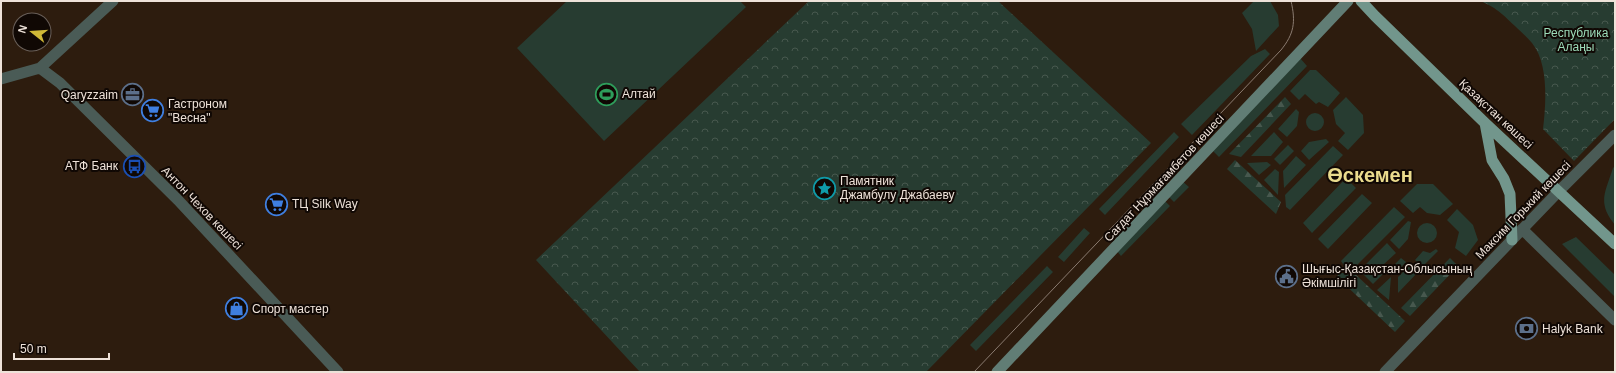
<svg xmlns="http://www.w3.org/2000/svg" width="1616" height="373" font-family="Arial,sans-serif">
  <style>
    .grass { fill: #273c31 }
    .forest { fill: url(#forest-firs) }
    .park { fill: url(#park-crowns) }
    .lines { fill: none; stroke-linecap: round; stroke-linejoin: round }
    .minor { stroke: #4a5b56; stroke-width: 11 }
    .tertiary { stroke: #4a5b56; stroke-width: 11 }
    .secondary { stroke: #617d75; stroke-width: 11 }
    .primary { stroke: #72968c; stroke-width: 11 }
    .tram { stroke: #8a7b70; stroke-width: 1 }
    .labels { text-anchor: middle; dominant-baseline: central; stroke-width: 4; stroke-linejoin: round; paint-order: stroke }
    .park-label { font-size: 12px; fill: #9cdbb9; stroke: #100804 }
    .poi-label { font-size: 12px; fill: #eee2d9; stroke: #100804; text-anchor: start }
    .street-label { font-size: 12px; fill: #eee2d9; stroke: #100804 }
    .town-label { font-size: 20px; font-weight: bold; fill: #eadb8d; stroke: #100804 }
  </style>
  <defs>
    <pattern id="forest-firs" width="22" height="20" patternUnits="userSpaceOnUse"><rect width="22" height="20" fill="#273c31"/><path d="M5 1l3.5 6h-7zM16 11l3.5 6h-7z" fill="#47584e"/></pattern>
    <pattern id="park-crowns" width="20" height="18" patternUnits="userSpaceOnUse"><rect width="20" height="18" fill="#273c31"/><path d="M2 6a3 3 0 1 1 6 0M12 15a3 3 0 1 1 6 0" fill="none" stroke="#47584e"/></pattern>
  </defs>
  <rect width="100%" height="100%" fill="#2d1c0e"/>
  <path class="grass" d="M567 1H740L746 7 604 141 517 48Z
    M1254 1H1270L1278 15 1279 26 1256 51 1252 29 1242 13Z
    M1265 49 1270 54 1192 135 1181 124 1251 56Z
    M1300 58 1307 66 1219 157 1212 150Z
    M1310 70H1316L1340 93 1328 107 1319 102 1316 104 1305 94 1299 100 1290 91Z
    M1346 97 1363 115 1364 133 1348 150 1338 141 1345 133 1336 124 1333 110Z
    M1296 109 1299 112 1297 126 1287 137 1278 129Z
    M1306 122a9 9 0 1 1 18 0a9 9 0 1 1-18 0Z
    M1174 132 1179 137 1105 215 1099 209Z
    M1274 132 1283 142 1271 156H1251Z
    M1326 139 1329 142 1309 160 1301 151 1309 142Z
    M1288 145 1294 151 1280 165 1274 159Z
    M1333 146 1343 155 1290 210 1286 207 1285 195Z
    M1296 156 1306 165 1284 188 1283 171Z
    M1267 162 1271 165 1259 175 1247 163Z
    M1615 166V225C1597 203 1605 193 1613 168Z
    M1275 169 1279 172 1278 195 1264 180Z
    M1346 178 1356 188 1312 233 1303 223Z
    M1182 181 1189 187 1174 202 1168 196Z
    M1417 184H1433L1453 204 1440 215 1427 213 1420 207 1413 213 1400 201Z
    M1362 194 1372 203 1328 249 1318 239Z
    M1164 200 1170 206 1121 256 1116 250Z
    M1394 207 1405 217 1356 266 1345 267 1341 261Z
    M1457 209 1473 225 1478 240 1466 256 1455 248 1459 232 1447 220Z
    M1408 221 1411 222 1408 239 1399 249 1390 240Z
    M1417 233a10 10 0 1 1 20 0a10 10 0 1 1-20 0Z
    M1084 228 1090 233 1064 262 1058 257Z
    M1576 237 1615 275V297L1562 244Z
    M1387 243 1396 253 1383 265 1364 266Z
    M1436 249 1438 251 1422 267 1415 260 1423 251 1430 253Z
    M1401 258 1406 262 1395 274 1390 269Z
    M1411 264 1419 271 1398 293V277Z
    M1047 266 1053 272 976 351 970 345Z
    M1361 272H1385L1373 284Z
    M1391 277 1389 300 1377 290Z"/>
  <path class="forest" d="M1285 97 1291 104 1241 157 1229 154Z
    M1235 160 1281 202 1276 214 1227 169Z
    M1450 258 1458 266 1410 316 1401 308Z
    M1339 273H1354L1405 321 1395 332 1337 277Z"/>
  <path class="park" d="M809 1H998L1151 143 926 372H640L536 260Z
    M1480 1H1615V119L1574 161 1543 129C1546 104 1549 64 1532 43 1527 37 1520 31 1515 26 1501 13 1497 8 1480 1Z"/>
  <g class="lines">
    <path class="minor" d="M1522 229 1615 320
      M1385 372 1559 191 1615 135"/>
    <path class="tertiary" d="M40 68 60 83 178 200 338 372
      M1 79 40 68 113 1"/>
    <path class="secondary" d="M997 372 1348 1"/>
    <path class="primary" d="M1361 1 1375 16 1485 123 1615 244
      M1485 123 1492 160 1504 179 1510 194 1512 240"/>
    <path class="tram" d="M974 372 1281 50C1294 34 1296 22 1291 1"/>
  </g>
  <defs>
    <symbol id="stadium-ring" viewBox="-11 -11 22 22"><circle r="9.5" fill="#100804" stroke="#2e9e5b" stroke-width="1.5"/><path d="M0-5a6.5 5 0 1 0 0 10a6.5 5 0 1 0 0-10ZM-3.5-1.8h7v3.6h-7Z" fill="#2e9e5b"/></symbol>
    <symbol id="office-ring" viewBox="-11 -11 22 22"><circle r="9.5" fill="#100804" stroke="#5c6f8a" stroke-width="1.5"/><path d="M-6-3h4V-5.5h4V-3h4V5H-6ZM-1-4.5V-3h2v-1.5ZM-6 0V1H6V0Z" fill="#5c6f8a"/></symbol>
    <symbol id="supermarket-ring" viewBox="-11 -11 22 22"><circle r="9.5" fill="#100804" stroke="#3f7fe0" stroke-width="1.5"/><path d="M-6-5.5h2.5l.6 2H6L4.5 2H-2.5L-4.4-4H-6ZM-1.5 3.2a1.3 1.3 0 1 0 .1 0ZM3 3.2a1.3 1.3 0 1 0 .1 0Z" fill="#3f7fe0"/></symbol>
    <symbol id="bus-ring" viewBox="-11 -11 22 22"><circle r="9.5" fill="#100804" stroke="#1a4fb4" stroke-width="1.5"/><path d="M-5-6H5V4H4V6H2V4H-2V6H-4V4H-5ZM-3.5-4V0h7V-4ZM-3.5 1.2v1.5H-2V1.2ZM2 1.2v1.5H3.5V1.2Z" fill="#1a4fb4"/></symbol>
    <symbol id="sight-ring" viewBox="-11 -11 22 22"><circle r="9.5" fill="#100804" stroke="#0f9aa8" stroke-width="1.5"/><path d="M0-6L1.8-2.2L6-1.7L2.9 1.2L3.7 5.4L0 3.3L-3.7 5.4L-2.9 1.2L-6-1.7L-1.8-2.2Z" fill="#0f9aa8"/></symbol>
    <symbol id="civic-ring" viewBox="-11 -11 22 22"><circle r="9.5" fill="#100804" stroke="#5c6f8a" stroke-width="1.5"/><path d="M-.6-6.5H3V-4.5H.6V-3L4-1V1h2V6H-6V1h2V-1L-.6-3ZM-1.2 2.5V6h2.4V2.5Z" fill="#5c6f8a"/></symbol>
    <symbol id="shop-ring" viewBox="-11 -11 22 22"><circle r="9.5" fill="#100804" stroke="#3f7fe0" stroke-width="1.5"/><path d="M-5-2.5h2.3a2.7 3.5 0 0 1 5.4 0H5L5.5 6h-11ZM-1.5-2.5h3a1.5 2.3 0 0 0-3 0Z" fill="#3f7fe0"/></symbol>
    <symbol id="bank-ring" viewBox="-11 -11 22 22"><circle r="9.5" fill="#100804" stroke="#5c6f8a" stroke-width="1.5"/><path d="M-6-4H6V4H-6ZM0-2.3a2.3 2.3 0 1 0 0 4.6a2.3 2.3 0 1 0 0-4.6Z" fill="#5c6f8a"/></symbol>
  </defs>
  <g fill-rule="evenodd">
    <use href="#stadium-ring" x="594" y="82" width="25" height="25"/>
    <use href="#office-ring" x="120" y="82" width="25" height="25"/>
    <use href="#supermarket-ring" x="140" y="98" width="25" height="25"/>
    <use href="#bus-ring" x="122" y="154" width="25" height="25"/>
    <use href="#sight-ring" x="812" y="176" width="25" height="25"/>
    <use href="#supermarket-ring" x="264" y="192" width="25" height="25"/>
    <use href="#civic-ring" x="1274" y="264" width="25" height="25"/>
    <use href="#shop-ring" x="224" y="296" width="25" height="25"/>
    <use href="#bank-ring" x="1514" y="316" width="25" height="25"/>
  </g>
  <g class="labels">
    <g class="park-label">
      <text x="1576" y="33">Республика<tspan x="1576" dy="14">Алаңы</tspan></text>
    </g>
    <g class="poi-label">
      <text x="622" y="94">Алтай</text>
      <text x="118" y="95" text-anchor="end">Qaryzzaim</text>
      <text x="168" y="104">Гастроном<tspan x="168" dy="14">"Весна"</tspan></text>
      <text x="118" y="166" text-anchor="end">АТФ Банк</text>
      <text x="840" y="181">Памятник<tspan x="840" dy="14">Джамбулу Джабаеву</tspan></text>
      <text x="292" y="204">ТЦ Silk Way</text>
      <text x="1302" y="269">Шығыс-Қазақстан-Облысының<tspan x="1302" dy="14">Әкімшілігі</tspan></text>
      <text x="252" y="309">Спорт мастер</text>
      <text x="1542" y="329">Halyk Bank</text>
    </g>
    <g class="street-label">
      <text transform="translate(1496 114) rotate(43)">Қазақстан көшесі</text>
      <text transform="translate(1164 178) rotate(-47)">Сағдат Нұрмағамбетов көшесі</text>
      <text transform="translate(202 208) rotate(46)">Антон Чехов көшесі</text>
      <text transform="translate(1523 210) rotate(-46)">Максим Горький көшесі</text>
    </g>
    <g class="town-label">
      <text x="1370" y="175">Өскемен</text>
    </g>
  </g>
  <rect width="1616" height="373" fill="none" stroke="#eee2d9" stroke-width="4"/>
  <g transform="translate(32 32) rotate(287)"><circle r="19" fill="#100804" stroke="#695f59"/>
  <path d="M0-3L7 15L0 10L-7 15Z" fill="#cfb837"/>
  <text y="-6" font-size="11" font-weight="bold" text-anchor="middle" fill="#eee2d9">N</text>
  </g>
  <path d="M14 353v6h95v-6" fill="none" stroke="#eee2d9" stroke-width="2"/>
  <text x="20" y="353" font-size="12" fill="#eee2d9" stroke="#100804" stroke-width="3" paint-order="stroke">50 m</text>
</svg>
